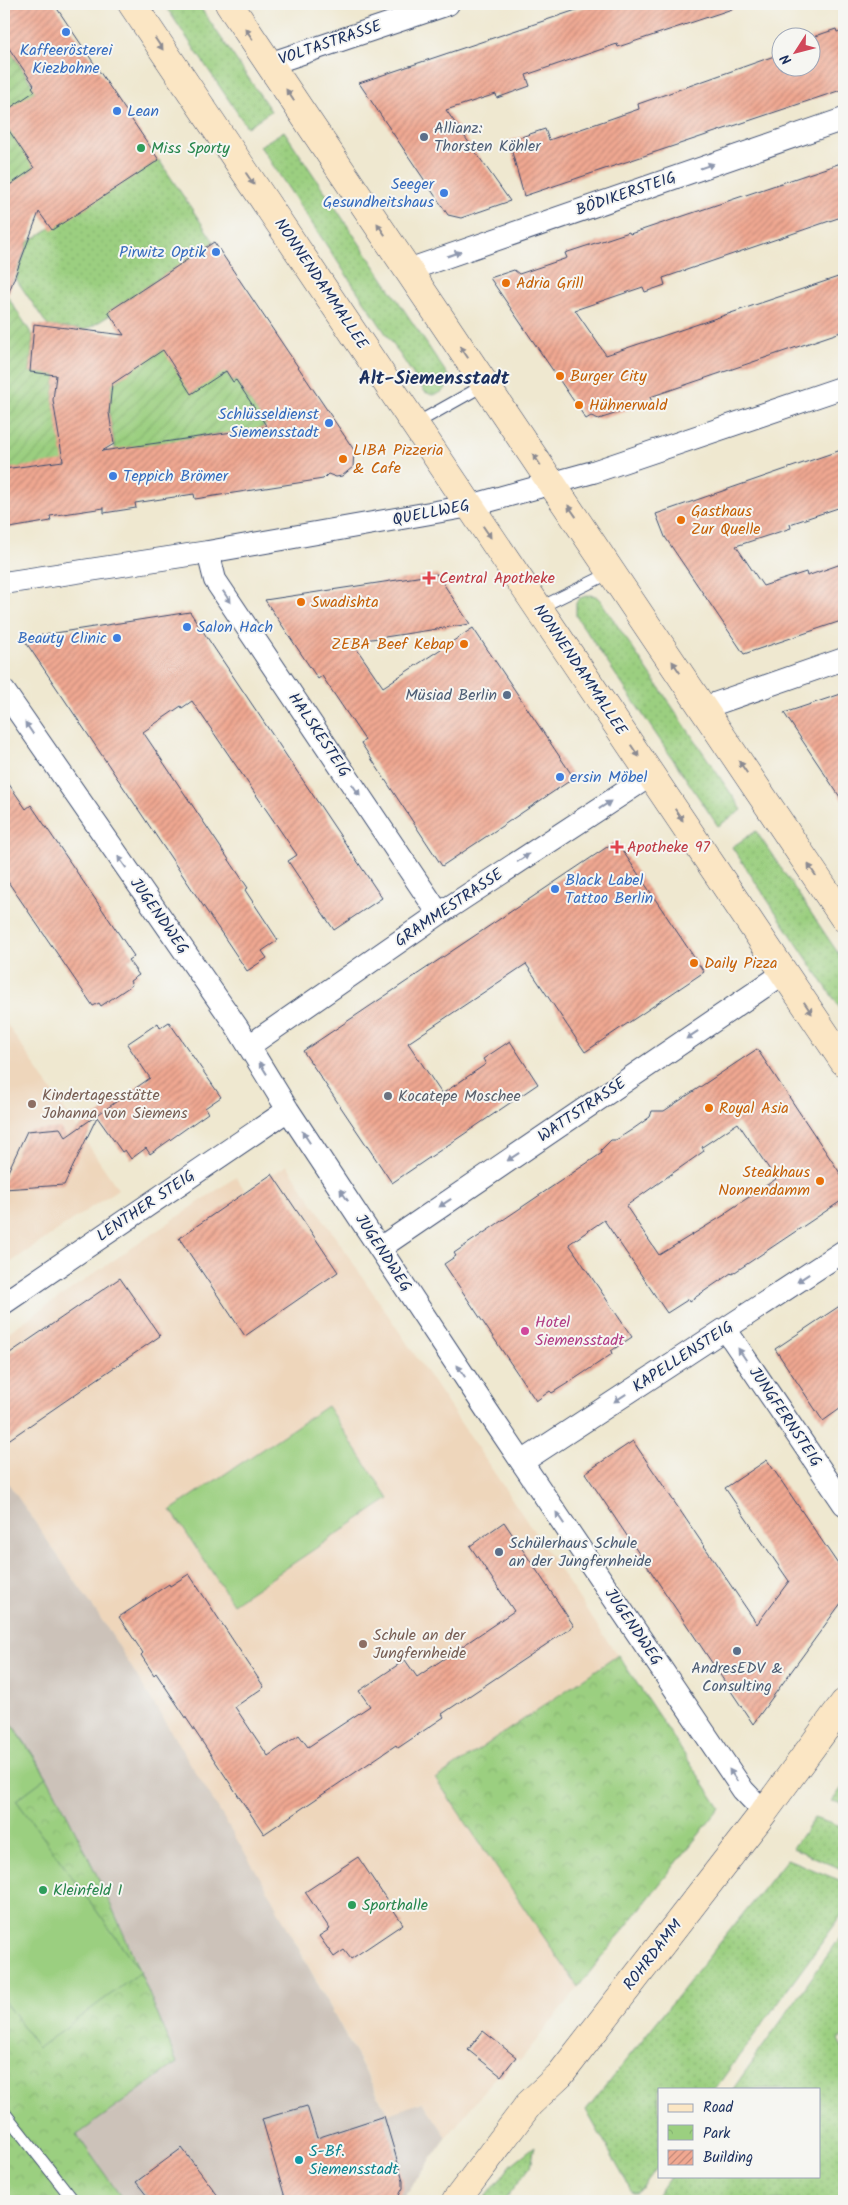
<svg xmlns="http://www.w3.org/2000/svg" width="848" height="2205" font-family="Kalam,sans-serif">
  <style>
    .built { fill: #eed6bb }
    .railway { fill: #ccc2b9 }
    .grass { fill: url(#grass-dots); stroke: #5b7f6f }
    .park { fill: url(#park-crowns); stroke: #5b7f6f }
    .garden { fill: url(#garden-furrows); stroke: #5b7f6f }
    .pitch { fill: #9bcf80; stroke: #5b7f6f }
    .building { fill: url(#building-hatch); fill-rule: evenodd }
    .lines { fill: none; stroke-linecap: round; stroke-linejoin: round }
    .lane-casing { stroke: #3b4b6f; stroke-width: 13 }
    .street-casing { stroke: #3b4b6f; stroke-width: 24 }
    .secondary-casing { stroke: #3b4b6f; stroke-width: 29 }
    .lane { stroke: #fff; stroke-width: 11 }
    .street { stroke: #fff; stroke-width: 22 }
    .secondary { stroke: #fbe6c4; stroke-width: 28 }
    .oneway { fill: #8b8a91 }
    .oneway2 { fill: #8d97ae }
    .shop-dot { fill: #3f7fe0; stroke: #f6f6f2; stroke-width: 2 }
    .service-dot { fill: #5c6f8a; stroke: #f6f6f2; stroke-width: 2 }
    .leisure-dot { fill: #2e9e5b; stroke: #f6f6f2; stroke-width: 2 }
    .food-dot { fill: #e8710a; stroke: #f6f6f2; stroke-width: 2 }
    .health-dot { fill: #e0444e; stroke: #f6f6f2; stroke-width: 2 }
    .worship-dot { fill: #6b7280; stroke: #f6f6f2; stroke-width: 2 }
    .education-dot { fill: #8d6e63; stroke: #f6f6f2; stroke-width: 2 }
    .hotel-dot { fill: #d1479c; stroke: #f6f6f2; stroke-width: 2 }
    .culture-dot { fill: #0f9aa8; stroke: #f6f6f2; stroke-width: 2 }
    .labels { text-anchor: middle; dominant-baseline: central; stroke-width: 4; stroke-linejoin: round; paint-order: stroke }
    .street-label { font-size: 16px; fill: #1b2f5e; stroke: #f6f6f2 }
    .shop-label { font-size: 16px; fill: #366cbe; stroke: #f6f6f2; text-anchor: start }
    .service-label { font-size: 16px; fill: #4e5e75; stroke: #f6f6f2; text-anchor: start }
    .leisure-label { font-size: 16px; fill: #27864d; stroke: #f6f6f2; text-anchor: start }
    .food-label { font-size: 16px; fill: #c56008; stroke: #f6f6f2; text-anchor: start }
    .health-label { font-size: 16px; fill: #be3a42; stroke: #f6f6f2; text-anchor: start }
    .education-label { font-size: 16px; fill: #785e54; stroke: #f6f6f2; text-anchor: start }
    .worship-label { font-size: 16px; fill: #5b616d; stroke: #f6f6f2; text-anchor: start }
    .hotel-label { font-size: 16px; fill: #b23c85; stroke: #f6f6f2; text-anchor: start }
    .culture-label { font-size: 16px; fill: #0d838f; stroke: #f6f6f2; text-anchor: start }
    .quarter-label { font-size: 19px; font-weight: bold; fill: #1b2f5e; stroke: #f6f6f2 }
  </style>
  <defs>
    <pattern id="grass-dots" width="8" height="8" patternUnits="userSpaceOnUse" patternTransform="scale(1.25)"><rect width="8" height="8" fill="#9bcf80"/><path d="M2 2h.1M6 6h.1" fill="none" stroke="#85b271" stroke-width="1.8" stroke-linecap="round"/></pattern>
    <pattern id="park-crowns" width="20" height="18" patternUnits="userSpaceOnUse" patternTransform="scale(1.25)"><rect width="20" height="18" fill="#9bcf80"/><path d="M2 6a3 3 0 1 1 6 0M12 15a3 3 0 1 1 6 0" fill="none" stroke="#85b271"/></pattern>
    <pattern id="garden-furrows" width="10" height="10" patternUnits="userSpaceOnUse" patternTransform="scale(1.25)"><rect width="10" height="10" fill="#9bcf80"/><path d="M-1 1l2-2M0 10L10 0M9 11l2-2" fill="none" stroke="#85b271"/></pattern>
    <pattern id="building-hatch" width="6" height="6" patternUnits="userSpaceOnUse" patternTransform="scale(1.25)"><rect width="6" height="6" fill="#f0a891"/><path d="M-1 1l2-2M0 6l6-6M5 7l2-2" fill="none" stroke="#c2897a"/></pattern>
  </defs>
  <rect width="100%" height="100%" fill="#f6f6f2"/>
  <filter id="ink" filterUnits="userSpaceOnUse"><feTurbulence type="fractalNoise" baseFrequency=".02" numOctaves="2"/><feDisplacementMap in="SourceGraphic" scale="10" xChannelSelector="R" yChannelSelector="G"/><feConvolveMatrix kernelMatrix="1 2 1 2 8 2 1 2 1" color-interpolation-filters="sRGB"/></filter>
  <filter id="wash" filterUnits="userSpaceOnUse"><feTurbulence type="fractalNoise" baseFrequency=".0096" numOctaves="4" result="noise"/><feDisplacementMap in="SourceGraphic" scale="20" xChannelSelector="R" yChannelSelector="G"/><feGaussianBlur stdDeviation="1.12" result="paint"/><feColorMatrix in="noise" values="0 0 0 0 0 0 0 0 0 0 0 0 0 0 0 0 0 1.4 0 .05"/><feComposite in="paint" operator="in"/></filter>
  <g filter="url(#wash)">
    <rect width="100%" height="100%" fill="#efe8d0"/>
    <path class="built" d="M4 1020 118 1189 4 1267Z
      M287 1165 720 1808 520 2061 483 2031 468 2050 498 2074 447 2137 423 2102 389 2115 297 1944 110 1632 4 1477V1335L236 1177 246 1192Z"/>
    <path class="railway" d="M4 1477 110 1632 264 1884 388 2114 423 2102 447 2137 401 2201H124L77 2135 141 1971 110 1903 47 1777 4 1712Z"/>
    <path class="grass" d="M164 4H198L271 111 247 127Z
      M284 131 449 377C448 389 444 393 432 395L425 392 260 146Z
      M159 160 214 242 108 312 110 315 86 330 48 326 16 279 28 242Z
      M589 595 596 596 600 600 742 810 718 826 576 616V603L580 598Z
      M756 831 844 962V1014L732 847Z
      M844 1785V1804L832 1801Z
      M814 1818 844 1828V1870L793 1848Z
      M787 1859 844 1882V1912L715 2089H659V2165L643 2187 636 2192H632L586 2110Z
      M844 1932V2036L839 2039 844 2049V2201H653L671 2176H819V2089H733Z
      M535 2146 531 2166 504 2201H483L512 2164Z"/>
    <path class="park" d="M618 1655 720 1808 578 1987 436 1779Z
      M4 1712C18 1734 35 1755 48 1779 98 1870 139 1966 177 2063L77 2135 124 2201H4Z"/>
    <path class="garden" d="M4 41 54 119 55 155 7 187 8 189 4 191Z
      M4 291 33 336 30 372 56 375 53 400 69 462 4 469Z
      M204 323 212 351 233 382 236 380 266 425 254 433 217 434 128 448 116 454 109 413 112 378Z"/>
    <path class="pitch" d="M327 1406 389 1499 233 1604 171 1510Z
      M4 1712 47 1777 16 1800 141 1972 38 2048 4 2001Z"/>
    <g id="blocks">
      <path class="building" d="M4 4H54L159 160 52 230 39 212 6 300H4V189L34 168 4 123V112L35 91 32 87 34 85 4 41Z
        M594 4H734L735 8 618 47 617 44 526 75 530 86 497 98 496 94 446 110 510 201 461 218 448 215 359 83Z
        M836 29 837 32 844 30V89L524 196 509 141 545 129 549 140 639 109 638 104 780 54V68H810V38Z
        M844 162V216L663 278 665 285 645 292 643 287 575 310 606 355 844 275V331L650 397 652 402 599 419 591 416 586 419 490 278 514 270 519 274 567 258 565 253 629 232 630 234Z
        M214 242 354 450 353 467 342 476 336 477 328 474 323 479 195 499 194 494 135 503 136 508 104 513V508L50 516 51 521 4 529V469L63 461 53 400 56 375 30 372 34 324 124 335 108 312ZM163 350 191 394 226 371 233 382 236 380 267 427 102 451 114 444 109 413 112 384Z
        M844 449V506L790 524 791 528 736 546 763 586 806 572 807 576 844 563V620L744 654 665 537 656 514Z
        M437 574 470 624 352 642 383 687 473 628 574 778 442 866 361 743 365 740 322 676 318 679 265 600Z
        M190 612 382 898 334 930 288 861 297 855 192 701 182 708 181 706 143 732 248 888 245 890 278 940 262 951 267 958 247 971 23 638Z
        M844 693V803L784 713Z
        M4 777 26 809 31 805 134 956 128 960 139 975 130 981 132 985 101 1006 99 1003 93 1006 4 876Z
        M616 841 704 972 585 1052 526 964 408 1043 442 1094 486 1064 483 1059 510 1041 538 1084 392 1183 303 1051Z
        M169 1022 221 1097 205 1108 208 1113 150 1154 146 1148 131 1159 125 1150 122 1152 97 1117 64 1185 4 1189V1180L27 1131 60 1128 66 1137 150 1078 127 1044 158 1023 160 1028Z
        M757 1049 844 1179V1199L732 1274 731 1273 690 1301 689 1299 667 1313 604 1220 569 1244 632 1337 611 1351 612 1354 576 1378 552 1393 550 1391 536 1401 444 1264 456 1256 454 1253 602 1153 601 1150 611 1140H616L633 1129 650 1117 652 1111H664ZM738 1123 776 1179 725 1213 726 1214 659 1255 626 1206 704 1151 702 1147Z
        M272 1174 338 1272 245 1336 179 1238Z
        M120 1278 160 1336 4 1443V1357Z
        M844 1303V1406L823 1421 775 1349Z
        M633 1441 757 1624 789 1581 725 1488 767 1460 844 1573V1599L753 1724 585 1473Z
        M504 1522 574 1626 442 1714 444 1717 398 1748 396 1745 264 1834 156 1673 154 1675 141 1655 143 1653 119 1617 169 1584 170 1586 189 1574 264 1687 235 1707 268 1756 299 1735 308 1747 370 1706 359 1691 405 1660 417 1677 514 1611 470 1546Z
        M358 1857 403 1924 351 1959 344 1950 334 1957 319 1936 330 1929 305 1892Z
        M483 2031 516 2057 501 2076 468 2050Z
        M307 2106 317 2138 384 2116 403 2180V2188L396 2201H286L262 2119Z
        M182 2148 222 2201H151L136 2182Z"/>
    </g>
  </g>
  <g filter="url(#ink)">
    <use href="#blocks" fill-opacity="0" stroke="#3b4b6f" stroke-width="1"/>
    <g class="lines">
      <defs>
        <path id="lane" d="M415 424 486 384
          M539 608 612 572
          M4 2112 74 2201"/>
        <path id="street" d="M269 64 448 4
          M408 270 844 119
          M208 552 215 580 439 914
          M4 583 208 552 470 506 593 472 844 387
          M4 691 237 1027 288 1110 488 1412 743 1790 764 1812
          M703 708 844 659
          M249 1046 439 914 651 775
          M380 1248 784 973
          M4 1303 288 1110
          M726 1330 844 1504
          M522 1462 844 1251"/>
        <path id="secondary" d="M132 4 844 1062
          M229 4 844 918
          M456 2201 529 2104 560 2075 764 1812 844 1703"/>
      </defs>
      <use href="#lane" class="lane-casing"/>
      <use href="#street" class="street-casing"/>
      <use href="#secondary" class="secondary-casing"/>
      <use href="#lane" class="lane"/>
      <use href="#street" class="street"/>
      <use href="#secondary" class="secondary"/>
    </g>
    <defs><path id="oneway-solid" d="M-6-.8H1V-3.2L6.5 0L1 3.2V.8H-6Z" transform="scale(1.25)"/></defs>
    <g class="oneway">
      <use href="#oneway-solid" transform="translate(249 34) rotate(-124)"/>
      <use href="#oneway-solid" transform="translate(159 44) rotate(56)"/>
      <use href="#oneway-solid" transform="translate(290 95) rotate(-124)"/>
      <use href="#oneway-solid" transform="translate(250 179) rotate(56)"/>
      <use href="#oneway-solid" transform="translate(381 229) rotate(-124)"/>
      <use href="#oneway-solid" transform="translate(464 352) rotate(-124)"/>
      <use href="#oneway-solid" transform="translate(537 460) rotate(-124)"/>
      <use href="#oneway-solid" transform="translate(572 511) rotate(-125)"/>
      <use href="#oneway-solid" transform="translate(487 532) rotate(56)"/>
      <use href="#oneway-solid" transform="translate(676 667) rotate(-124)"/>
      <use href="#oneway-solid" transform="translate(635 751) rotate(56)"/>
      <use href="#oneway-solid" transform="translate(743 767) rotate(-124)"/>
      <use href="#oneway-solid" transform="translate(679 815) rotate(56)"/>
      <use href="#oneway-solid" transform="translate(812 870) rotate(-124)"/>
      <use href="#oneway-solid" transform="translate(808 1008) rotate(56)"/>
    </g>
    <g class="oneway2">
      <use href="#oneway-solid" transform="translate(707 166) rotate(-19)"/>
      <use href="#oneway-solid" transform="translate(454 254) rotate(-19)"/>
      <use href="#oneway-solid" transform="translate(227 597) rotate(56)"/>
      <use href="#oneway-solid" transform="translate(29 728) rotate(-124)"/>
      <use href="#oneway-solid" transform="translate(356 790) rotate(56)"/>
      <use href="#oneway-solid" transform="translate(605 805) rotate(-33)"/>
      <use href="#oneway-solid" transform="translate(523 858) rotate(-34)"/>
      <use href="#oneway-solid" transform="translate(122 862) rotate(-125)"/>
      <use href="#oneway-solid" transform="translate(692 1035) rotate(146)"/>
      <use href="#oneway-solid" transform="translate(263 1068) rotate(-122)"/>
      <use href="#oneway-solid" transform="translate(306 1137) rotate(-123)"/>
      <use href="#oneway-solid" transform="translate(513 1157) rotate(146)"/>
      <use href="#oneway-solid" transform="translate(344 1195) rotate(-124)"/>
      <use href="#oneway-solid" transform="translate(445 1203) rotate(146)"/>
      <use href="#oneway-solid" transform="translate(803 1278) rotate(146)"/>
      <use href="#oneway-solid" transform="translate(742 1354) rotate(-124)"/>
      <use href="#oneway-solid" transform="translate(461 1371) rotate(-124)"/>
      <use href="#oneway-solid" transform="translate(620 1398) rotate(147)"/>
      <use href="#oneway-solid" transform="translate(560 1518) rotate(-124)"/>
      <use href="#oneway-solid" transform="translate(733 1775) rotate(-124)"/>
    </g>
  </g>
  <g class="shop-dot">
    <circle cx="66" cy="32" r="5"/>
    <circle cx="117" cy="111" r="5"/>
    <circle cx="444" cy="193" r="5"/>
    <circle cx="216" cy="252" r="5"/>
    <circle cx="329" cy="423" r="5"/>
    <circle cx="113" cy="476" r="5"/>
    <circle cx="187" cy="627" r="5"/>
    <circle cx="117" cy="638" r="5"/>
    <circle cx="560" cy="777" r="5"/>
    <circle cx="555" cy="889" r="5"/>
  </g>
  <g class="service-dot">
    <circle cx="424" cy="137" r="5"/>
    <circle cx="507" cy="695" r="5"/>
    <circle cx="499" cy="1552" r="5"/>
    <circle cx="737" cy="1651" r="5"/>
  </g>
  <g class="leisure-dot">
    <circle cx="141" cy="148" r="5"/>
    <circle cx="43" cy="1890" r="5"/>
    <circle cx="352" cy="1905" r="5"/>
  </g>
  <g class="food-dot">
    <circle cx="506" cy="283" r="5"/>
    <circle cx="560" cy="376" r="5"/>
    <circle cx="579" cy="405" r="5"/>
    <circle cx="343" cy="459" r="5"/>
    <circle cx="681" cy="520" r="5"/>
    <circle cx="301" cy="602" r="5"/>
    <circle cx="464" cy="644" r="5"/>
    <circle cx="694" cy="963" r="5"/>
    <circle cx="709" cy="1108" r="5"/>
    <circle cx="820" cy="1181" r="5"/>
  </g>
  <g class="health-dot">
    <path d="M426.5 570.5h5v5h5v5h-5v5h-5v-5h-5v-5h5z"/>
    <path d="M614.5 839.5h5v5h5v5h-5v5h-5v-5h-5v-5h5z"/>
  </g>
  <circle class="worship-dot" cx="388" cy="1096" r="5"/>
  <g class="education-dot">
    <circle cx="32" cy="1104" r="5"/>
    <circle cx="363" cy="1644" r="5"/>
  </g>
  <circle class="hotel-dot" cx="525" cy="1331" r="5"/>
  <circle class="culture-dot" cx="299" cy="2160" r="5"/>
  <g class="labels">
    <g class="street-label">
      <text transform="translate(330 43) rotate(-19)">VOLTASTRASSE</text>
      <text transform="translate(626 194) rotate(-19)">BÖDIKERSTEIG</text>
      <text transform="translate(321 284) rotate(56)">NONNENDAMMALLEE</text>
      <text transform="translate(431 513) rotate(-11)">QUELLWEG</text>
      <text transform="translate(580 670) rotate(56)">NONNENDAMMALLEE</text>
      <text transform="translate(319 735) rotate(56)">HALSKESTEIG</text>
      <text transform="translate(449 908) rotate(-34)">GRAMMESTRASSE</text>
      <text transform="translate(159 916) rotate(55)">JUGENDWEG</text>
      <text transform="translate(582 1110) rotate(-34)">WATTSTRASSE</text>
      <text transform="translate(146 1206) rotate(-34)">LENTHER STEIG</text>
      <text transform="translate(383 1253) rotate(57)">JUGENDWEG</text>
      <text transform="translate(683 1357) rotate(-33)">KAPELLENSTEIG</text>
      <text transform="translate(785 1417) rotate(56)">JUNGFERNSTEIG</text>
      <text transform="translate(633 1627) rotate(56)">JUGENDWEG</text>
      <text transform="translate(653 1955) rotate(-52)">ROHRDAMM</text>
    </g>
    <g class="shop-label">
      <text x="66" y="50" text-anchor="middle">Kaffeerösterei<tspan x="66" dy="18">Kiezbohne</tspan></text>
      <text x="127" y="111">Lean</text>
      <text x="434" y="184" text-anchor="end">Seeger<tspan x="434" dy="18">Gesundheitshaus</tspan></text>
      <text x="206" y="252" text-anchor="end">Pirwitz Optik</text>
      <text x="319" y="414" text-anchor="end">Schlüsseldienst<tspan x="319" dy="18">Siemensstadt</tspan></text>
      <text x="123" y="476">Teppich Brömer</text>
      <text x="197" y="627">Salon Hach</text>
      <text x="107" y="638" text-anchor="end">Beauty Clinic</text>
      <text x="570" y="777">ersin Möbel</text>
      <text x="565" y="880">Black Label<tspan x="565" dy="18">Tattoo Berlin</tspan></text>
    </g>
    <g class="service-label">
      <text x="434" y="128">Allianz:<tspan x="434" dy="18">Thorsten Köhler</tspan></text>
      <text x="497" y="695" text-anchor="end">Müsiad Berlin</text>
      <text x="509" y="1543">Schülerhaus Schule<tspan x="509" dy="18">an der Jungfernheide</tspan></text>
      <text x="737" y="1668" text-anchor="middle">AndresEDV &amp;<tspan x="737" dy="18">Consulting</tspan></text>
    </g>
    <g class="leisure-label">
      <text x="151" y="148">Miss Sporty</text>
      <text x="53" y="1890">Kleinfeld I</text>
      <text x="362" y="1905">Sporthalle</text>
    </g>
    <g class="food-label">
      <text x="516" y="283">Adria Grill</text>
      <text x="570" y="376">Burger City</text>
      <text x="589" y="405">Hühnerwald</text>
      <text x="353" y="450">LIBA Pizzeria<tspan x="353" dy="18">&amp; Cafe</tspan></text>
      <text x="691" y="511">Gasthaus<tspan x="691" dy="18">Zur Quelle</tspan></text>
      <text x="311" y="602">Swadishta</text>
      <text x="454" y="644" text-anchor="end">ZEBA Beef Kebap</text>
      <text x="704" y="963">Daily Pizza</text>
      <text x="719" y="1108">Royal Asia</text>
      <text x="810" y="1172" text-anchor="end">Steakhaus<tspan x="810" dy="18">Nonnendamm</tspan></text>
    </g>
    <g class="health-label">
      <text x="439" y="578">Central Apotheke</text>
      <text x="627" y="847">Apotheke 97</text>
    </g>
    <g class="education-label">
      <text x="42" y="1095">Kindertagesstätte<tspan x="42" dy="18">Johanna von Siemens</tspan></text>
      <text x="373" y="1635">Schule an der<tspan x="373" dy="18">Jungfernheide</tspan></text>
    </g>
    <g class="worship-label">
      <text x="398" y="1096">Kocatepe Moschee</text>
    </g>
    <g class="hotel-label">
      <text x="535" y="1322">Hotel<tspan x="535" dy="18">Siemensstadt</tspan></text>
    </g>
    <g class="culture-label">
      <text x="309" y="2151">S-Bf.<tspan x="309" dy="18">Siemensstadt</tspan></text>
    </g>
    <g class="quarter-label">
      <text x="434" y="379">Alt-Siemensstadt</text>
    </g>
  </g>
  <rect width="848" height="2205" fill="none" stroke="#f6f6f2" stroke-width="20"/>
  <rect x="658" y="2088" width="162" height="90" fill="#f6f6f2" stroke="#9ea6b7"/>
  <rect x="668" y="2104" width="25" height="8" fill="#fbe6c4" stroke="#9ea6b7"/>
  <text x="703" y="2112" font-size="15" fill="#1b2f5e">Road</text>
  <rect x="668" y="2125" width="25" height="15" fill="url(#park-crowns)" stroke="#9ea6b7"/>
  <text x="703" y="2138" font-size="15" fill="#1b2f5e">Park</text>
  <rect x="668" y="2150" width="25" height="15" fill="url(#building-hatch)" stroke="#9ea6b7"/>
  <text x="703" y="2162" font-size="15" fill="#1b2f5e">Building</text>
  <g transform="translate(796 52) rotate(234)"><circle r="24" fill="#f6f6f2" stroke="#9ea6b7"/>
  <path d="M0-4L9 19L0 12L-9 19Z" fill="#d1495b"/>
  <text y="-8" font-size="14" font-weight="bold" text-anchor="middle" fill="#1b2f5e">N</text>
  </g>
</svg>
